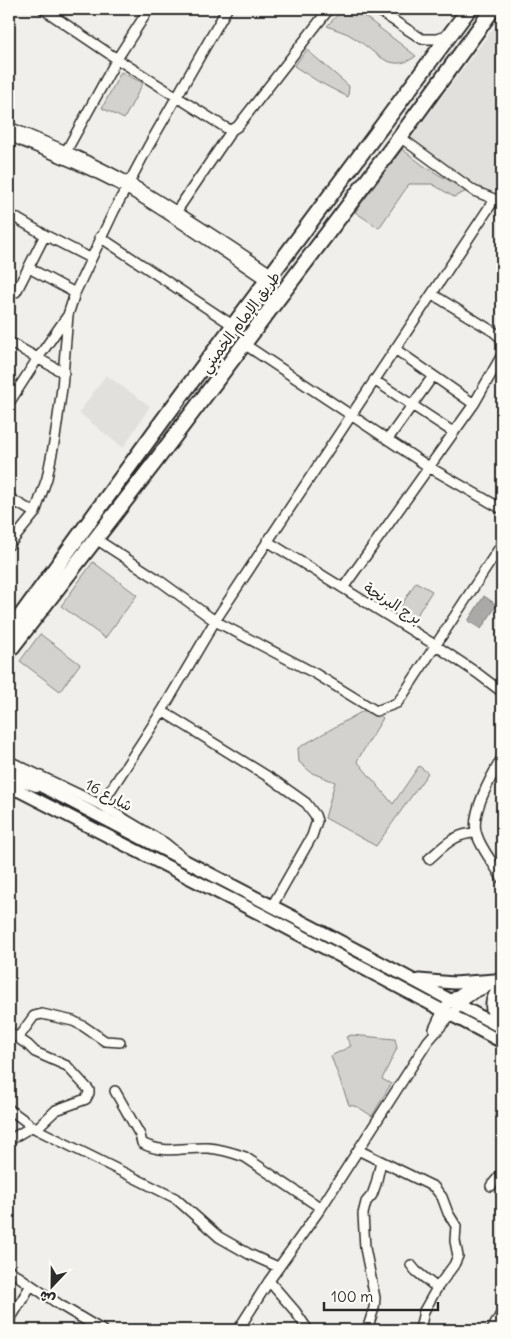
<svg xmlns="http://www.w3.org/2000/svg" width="511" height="1339" font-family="Delius,'Playpen Sans Arabic',sans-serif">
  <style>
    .built { fill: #e1e0dc }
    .green { fill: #d3d2cf; stroke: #7f7e7d }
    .water { fill: #aaa9a7; stroke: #777775 }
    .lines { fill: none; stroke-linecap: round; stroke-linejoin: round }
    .minor-casing { stroke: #2b2b2b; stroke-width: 12 }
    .major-casing { stroke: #2b2b2b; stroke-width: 15 }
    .highway-casing { stroke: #2b2b2b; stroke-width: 18 }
    .minor { stroke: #fdfcf7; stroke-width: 9 }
    .major { stroke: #fdfcf7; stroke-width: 11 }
    .highway { stroke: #fdfcf7; stroke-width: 14 }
    .labels { text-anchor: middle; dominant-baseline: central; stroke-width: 5; stroke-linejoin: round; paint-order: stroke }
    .street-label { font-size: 15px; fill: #2b2b2b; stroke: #fdfcf7 }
  </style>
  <rect width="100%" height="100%" fill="#f0efeb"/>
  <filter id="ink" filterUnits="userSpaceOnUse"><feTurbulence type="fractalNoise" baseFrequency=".02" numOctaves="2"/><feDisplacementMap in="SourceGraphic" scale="10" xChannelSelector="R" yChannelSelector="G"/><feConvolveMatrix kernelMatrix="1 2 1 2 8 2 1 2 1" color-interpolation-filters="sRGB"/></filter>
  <g filter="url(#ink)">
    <path class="built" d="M502 17V178L489 196 409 140Z
      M106 375 150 406 123 448 79 413Z"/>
    <path class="green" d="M343 9H355L416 56C390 76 374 49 353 37 346 32 336 30 327 26Z
      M307 50 349 86 348 97 319 82 294 66Z
      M121 72 143 83 124 119 102 108Z
      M402 149 424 166 467 191 454 197 432 184H409L379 228 355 212Z
      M93 562 137 595 105 638 61 606Z
      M416 582 432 591 415 618 399 609Z
      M40 634 80 664 60 691 20 661Z
      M370 707 383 718 357 761 393 804 419 766 428 773 376 846 325 818 335 782 312 773 299 762 298 748Z
      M351 1035 395 1039 397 1048 382 1079 391 1084 372 1116 358 1107 349 1105 331 1056 351 1046 346 1037Z"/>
    <path class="water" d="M484 596 497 605 481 629 468 621Z"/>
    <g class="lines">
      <defs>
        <path id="minor" d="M43 9 117 59 226 128 232 130 238 126 329 9
          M376 9 422 39H437L449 35
          M9 127C50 144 92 161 130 183 179 212 226 243 272 274
          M9 136C48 152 89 168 127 189 175 217 221 250 267 281
          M400 137 474 191 502 202
          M64 155 117 59 149 9
          M176 212 232 130
          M9 214 45 235 90 258
          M100 237 234 326
          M29 268 75 293
          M9 288 16 292 45 235
          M432 294 494 332 502 339
          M9 342 64 373
          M244 344 429 467 502 509
          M395 349 474 404
          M374 380 453 432
          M9 403 38 358 68 315
          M388 439 433 376
          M9 498 35 513
          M99 541 156 578 215 621 316 674 376 711 397 703 403 695 502 544
          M267 541 435 645 477 673 502 692
          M9 545 35 513 47 478 55 438 62 388 68 315 75 293 114 211 148 147 227 9
          M343 588 474 404 502 355
          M162 711 275 781 306 803 315 815 317 821 312 836 272 906
          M502 758C492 775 469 815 477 835 482 851 495 864 502 879
          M9 761 101 805 165 843 182 857
          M101 805 162 711 215 621 494 200
          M429 859C444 846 455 833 476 833
          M434 1029C445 1004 453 992 481 984
          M9 1032 28 1045 35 1052 67 1066 89 1090V1093L86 1099 56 1110 36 1129
          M18 1038 34 1016 42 1014 73 1021 83 1026 105 1041 120 1042
          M115 1091 140 1135 142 1143C163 1155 185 1147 208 1148 220 1149 234 1153 245 1157L321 1208
          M9 1109 36 1129 175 1198 219 1237 249 1254 278 1267
          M9 1140 33 1126
          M358 1150 434 1187 442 1197 448 1213 456 1226 455 1241 458 1256 454 1265 437 1288 424 1311 420 1330
          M491 1186 502 1173
          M411 1265 416 1271 437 1288
          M9 1270 60 1305 102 1330
          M269 1281 295 1311 308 1330
          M9 1321 31 1285
          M238 1330 269 1281 321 1208 428 1041 463 1001 473 994 498 982
          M367 1330 374 1308 375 1298 365 1248 363 1214 366 1202 372 1195 376 1184 381 1162
          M492 1330 502 1312"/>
        <path id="major" d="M30 780 372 958 502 1028
          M10 786 266 917 502 1042
          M419 980 454 983 495 980
          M502 984C490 998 487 1012 502 1025"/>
        <path id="highway" d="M9 632 166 416 469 9
          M9 651 155 462 400 137 493 9
          M9 774 36 784
          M9 787 17 789"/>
      </defs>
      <use href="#minor" class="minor-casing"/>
      <use href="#major" class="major-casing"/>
      <use href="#highway" class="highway-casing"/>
      <use href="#minor" class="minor"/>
      <use href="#major" class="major"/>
      <use href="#highway" class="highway"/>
    </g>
  </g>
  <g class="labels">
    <g class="street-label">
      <text transform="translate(240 322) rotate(-53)">طريق الإمام الخميني</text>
      <text transform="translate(393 603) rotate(32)">برج البرنجة</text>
      <text transform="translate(109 795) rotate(28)">شارع 16</text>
    </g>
  </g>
  <rect width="511" height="1339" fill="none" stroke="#fdfcf7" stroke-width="30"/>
  <rect x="15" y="15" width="481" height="1309" fill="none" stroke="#2b2b2b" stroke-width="2" filter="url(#ink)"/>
  <g transform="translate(52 1286) rotate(202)" stroke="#fdfcf7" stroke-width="4" paint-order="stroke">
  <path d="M0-4L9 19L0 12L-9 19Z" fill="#2b2b2b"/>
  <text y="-8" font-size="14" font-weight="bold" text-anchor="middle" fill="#2b2b2b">ش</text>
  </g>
  <path d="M324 1302v8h114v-8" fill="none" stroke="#2b2b2b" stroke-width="2.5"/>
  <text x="331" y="1302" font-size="15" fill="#2b2b2b" stroke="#fdfcf7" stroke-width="4" paint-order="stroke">100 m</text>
</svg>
